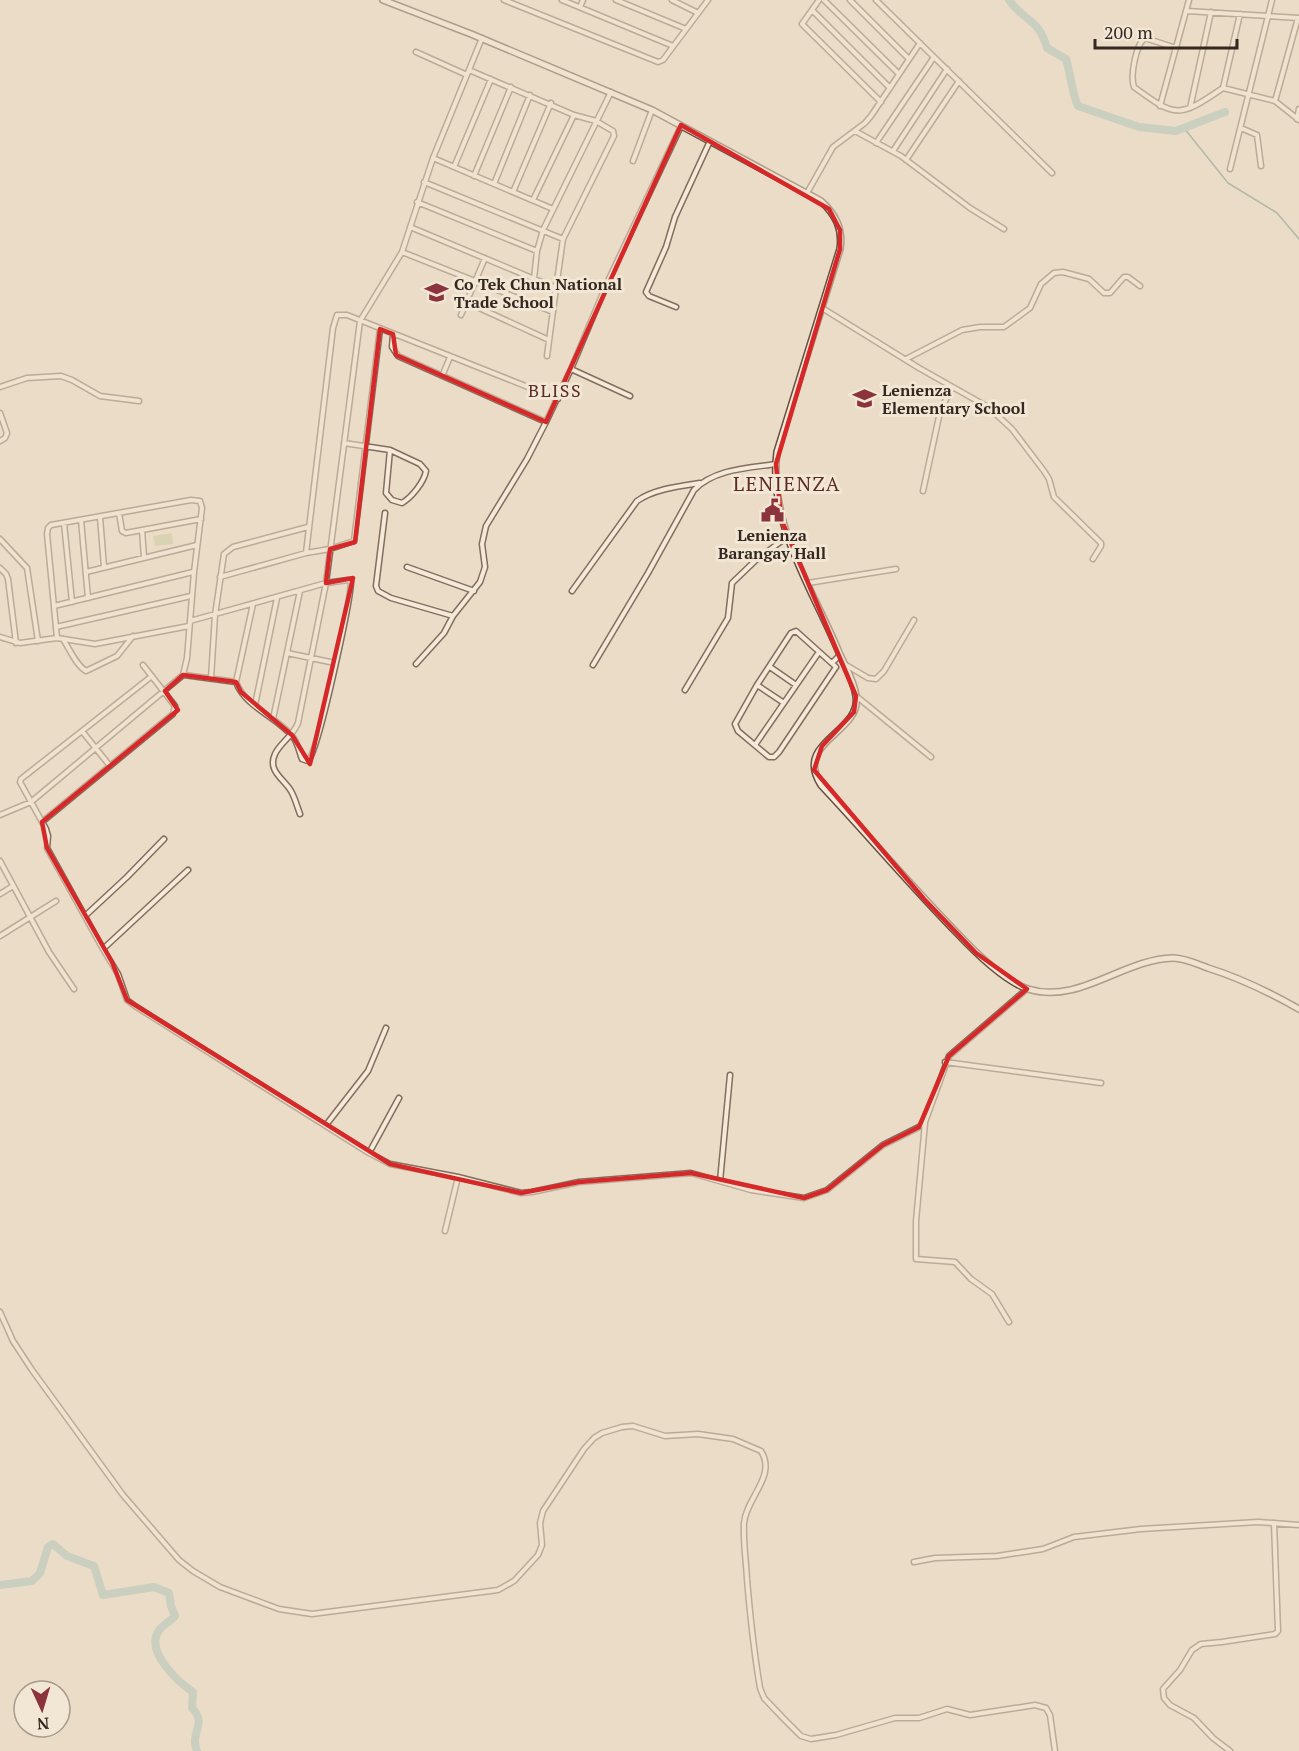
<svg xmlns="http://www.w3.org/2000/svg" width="1299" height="1751" font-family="'PT Serif',serif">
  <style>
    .green { fill: #c6c79b }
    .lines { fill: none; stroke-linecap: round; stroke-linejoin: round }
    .stream { stroke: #6f8b81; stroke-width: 1.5 }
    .river { stroke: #a7beb5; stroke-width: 8 }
    .street-casing { stroke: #836e5e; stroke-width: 7 }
    .secondary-casing { stroke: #655041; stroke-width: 8 }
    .street { stroke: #f5ead9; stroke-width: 4 }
    .secondary { stroke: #f5ead9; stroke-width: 5 }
    .marked { fill: none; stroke: #d62828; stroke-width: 4.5; stroke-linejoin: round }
    .labels { text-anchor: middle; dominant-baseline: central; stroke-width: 6; stroke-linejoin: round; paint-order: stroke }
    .poi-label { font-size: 16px; font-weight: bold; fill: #352820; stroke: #f2e7d5; text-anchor: start }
    .neighbourhood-label { font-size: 18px; letter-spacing: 1.5px; fill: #5d2a24; stroke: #f2e7d5 }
    .quarter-label { font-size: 20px; letter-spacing: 1.5px; fill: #5d2a24; stroke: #f2e7d5 }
  </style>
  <rect width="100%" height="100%" fill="#eadcc6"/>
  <path class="green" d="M172 533 173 544 155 546 153 536Z"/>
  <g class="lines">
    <path class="stream" d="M1184 128 1228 183 1277 213 1299 239"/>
    <path class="river" d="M1009 0C1024 22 1038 17 1047 48L1066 59C1070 72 1073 96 1078 106L1139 127 1176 131 1225 112
      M0 1585 32 1581 40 1573 48 1547 53 1544 67 1556 94 1566 103 1595 154 1587 169 1593 171 1606 175 1616C171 1621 164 1624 160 1629 143 1650 177 1681 193 1692L192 1708C208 1724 189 1733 197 1751"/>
    <defs>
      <path id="street" d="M504 0 658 62 663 60 708 0
        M562 0 673 46
        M616 0 686 29
        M672 0 698 13
        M819 0 802 24 881 102
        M824 0 899 74
        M850 0 909 59
        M876 0 1052 173
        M580 7 583 0
        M812 10 890 88
        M1187 11 1299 18
        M1176 48 1145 38C1136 44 1130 76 1134 87 1176 118 1179 118 1223 88L1275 101 1299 120
        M416 52 467 75
        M469 70 574 115 596 121 613 131 614 136 563 239 556 288
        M1223 88 1240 14
        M1275 101 1298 18
        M1160 106 1189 0
        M1190 108 1211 12
        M1297 119 1299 109
        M1241 128 1257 135 1261 166
        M855 131 901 156 970 208 1004 229
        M876 143 934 57
        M893 151 947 69
        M433 158 553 209
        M906 160 959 81
        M633 161 652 110
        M454 167 491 79
        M1230 169 1272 0
        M474 176 511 87
        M424 182 563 239
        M494 184 530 95
        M513 192 551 103
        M807 193 833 147 865 123 871 116 920 43
        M533 200 574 115
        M417 202 537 251
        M410 227 556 288 547 356
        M402 252 553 312
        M534 279 537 251 543 230 611 92
        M466 302 549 340
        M676 307 649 296 646 292 666 247 675 217 710 141
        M822 308 919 368 988 407 1012 429 1044 471 1049 479 1054 497 1101 543V546L1093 559
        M461 315 485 258
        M393 334 392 347 398 356 546 422 527 459 486 526 482 544 485 567 480 582 453 616 444 633 416 664
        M906 359 962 330 980 327H1004L1030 308 1041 284 1054 273 1063 272 1089 279 1104 293H1110L1124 277H1128L1140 286
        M443 374 450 357
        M0 387 27 378 61 376 72 380 100 396 139 401
        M630 396 571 369 608 281 681 126
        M0 413 7 433 5 438 0 441
        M546 422 571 369
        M344 443 390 450
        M390 450 420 464 426 471C424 482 412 497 402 503L392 500 386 493Z
        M923 491 940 412 952 387
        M119 513 122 531 126 533 201 519
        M385 513 376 586 378 591 391 598 453 616
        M100 517 104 567
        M81 520 88 598
        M64 523 72 602
        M142 530 144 557
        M0 539 27 568 38 641
        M306 553 333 328 337 315H347L558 399
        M407 567 474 591
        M0 568 6 574 8 579 16 643
        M86 572 197 545
        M220 577 306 553 330 549 354 541 380 329
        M808 583 896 569
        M572 591 637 501C654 489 680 486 700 483
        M253 604 236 682C245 707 277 717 293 737 298 743 299 752 302 759L308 761C318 753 350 603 351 582L348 580 326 583 298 723C293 736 281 742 275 754 267 771 284 779 291 791 295 798 297 806 300 814
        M54 606 193 572
        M190 621 326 583 360 321 402 252 433 158 482 38
        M56 627 191 596
        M796 631 836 667 779 752 774 757H769L738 731 735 724 757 685 791 633Z
        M0 637 20 643 57 638 47 534 48 528 51 525 191 500 200 501 202 508 194 572 187 658 183 675 31 802 0 815
        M57 638 95 644 189 626
        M63 639C70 650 76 665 86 671L117 656 133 636
        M287 653 335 663
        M832 663 840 655
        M593 665 648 573 694 490C714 469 748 468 776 464
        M846 665 868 678 876 679 884 671 914 620
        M770 667 796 685
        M184 675 236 682
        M152 676 21 779 20 782 46 829 48 836 47 848 103 949 188 870
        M211 678 215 615 224 554 233 547 308 527
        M757 685 784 703
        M685 690 728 618 732 583 756 560 787 537
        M856 696 931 757
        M255 705 277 598
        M273 719 300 591
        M82 731 110 766
        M755 745 819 652
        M42 822 173 714 175 706 143 665
        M0 861 49 952 74 989
        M0 894 13 886
        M85 916 127 877 164 839
        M0 936 56 901
        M103 949 118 974 127 1000 135 1006 369 1153 390 1164 458 1177 521 1193 532 1192 579 1182 691 1173 751 1190 804 1198 827 1190 883 1145 919 1127 925 1122 949 1056 1027 989
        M945 1062 1101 1083
        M925 1123 916 1221V1259L955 1262 971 1279 992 1294 1009 1322
        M326 1125 368 1071 386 1028
        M369 1153 399 1098
        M720 1181 730 1075
        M445 1231 458 1177
        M0 1312 13 1341 32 1370 123 1495 179 1560 193 1571 220 1587 279 1609 312 1614 498 1590 514 1581 538 1555 542 1545 540 1523 543 1511 584 1449 594 1438 602 1433 622 1427 633 1426 665 1436 698 1434 733 1439 761 1451C777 1476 746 1498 744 1523 743 1541 746 1560 747 1579 750 1615 754 1652 760 1688L764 1698 783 1718 801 1736 811 1739 836 1735 895 1718H919L947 1709 970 1715 1035 1705 1046 1708 1050 1715 1055 1751
        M914 1562 935 1558 997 1556 1043 1549 1074 1537 1141 1529 1258 1522 1299 1525
        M1230 1751 1213 1738 1194 1718 1170 1705 1164 1698 1163 1689 1180 1670 1192 1650 1201 1644 1222 1642 1275 1634 1278 1631 1274 1523"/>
      <path id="secondary" d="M383 0 471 34 652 110 821 201C836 215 843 229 840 249L777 452C768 523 811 586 838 650 844 665 854 680 856 696 862 733 793 741 821 785 867 834 910 885 957 933 974 951 1004 981 1028 989 1079 1005 1123 959 1173 958 1185 958 1197 964 1208 968 1240 978 1269 992 1299 1009"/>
    </defs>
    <use href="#street" class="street-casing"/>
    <use href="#secondary" class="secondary-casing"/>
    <use href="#street" class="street"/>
    <use href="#secondary" class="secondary"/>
  </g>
  <path d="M0 0H1299V1751H0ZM681 125 829 209 840 230V249L776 464 781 519 856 696 854 712 822 746 814 770 924 899 976 953 1027 989 949 1056 919 1127 883 1145 827 1190 804 1198 691 1173 579 1182 521 1193 390 1164 127 1000 112 962 47 848 42 822 178 710 165 691 183 675 236 682 241 692 292 735 310 764 353 578 326 583 330 549 355 542 380 329 393 334 396 355 546 422Z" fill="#eadcc6" fill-opacity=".55" fill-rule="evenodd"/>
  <path class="marked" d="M681 125 829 209 840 230V249L776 464 781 519 856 696 854 712 822 746 814 770 924 899 976 953 1027 989 949 1056 919 1127 883 1145 827 1190 804 1198 691 1173 579 1182 521 1193 390 1164 127 1000 112 962 47 848 42 822 178 710 165 691 183 675 236 682 241 692 292 735 310 764 353 578 326 583 330 549 355 542 380 329 393 334 396 355 546 422Z"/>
  <defs>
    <symbol id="school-bare" viewBox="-9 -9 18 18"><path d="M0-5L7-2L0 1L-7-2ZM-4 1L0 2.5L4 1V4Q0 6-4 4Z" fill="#8c343d" stroke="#f2e7d5" stroke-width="2.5" paint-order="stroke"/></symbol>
    <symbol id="civic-bare" viewBox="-9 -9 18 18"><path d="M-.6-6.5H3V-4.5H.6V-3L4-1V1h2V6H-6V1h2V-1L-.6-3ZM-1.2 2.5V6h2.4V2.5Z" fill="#8c343d" stroke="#f2e7d5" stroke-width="2.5" paint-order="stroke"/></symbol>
  </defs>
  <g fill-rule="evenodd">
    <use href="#school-bare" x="420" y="276" width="33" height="33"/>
    <use href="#school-bare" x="848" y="382" width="33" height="33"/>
    <use href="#civic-bare" x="756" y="494" width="33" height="33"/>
  </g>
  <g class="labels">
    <g class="poi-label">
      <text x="454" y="284">Co Tek Chun National<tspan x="454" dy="18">Trade School</tspan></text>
      <text x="882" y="390">Lenienza<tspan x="882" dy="18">Elementary School</tspan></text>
      <text x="772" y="535" text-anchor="middle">Lenienza<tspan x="772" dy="18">Barangay Hall</tspan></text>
    </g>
    <g class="neighbourhood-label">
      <text x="555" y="390">BLISS</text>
    </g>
    <g class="quarter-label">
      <text x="787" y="483">LENIENZA</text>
    </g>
  </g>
  <g transform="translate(42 1709) rotate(176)"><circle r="28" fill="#f2e7d5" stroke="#a69b8d" stroke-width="1.5"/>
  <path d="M0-4.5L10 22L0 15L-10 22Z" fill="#8c343d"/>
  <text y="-9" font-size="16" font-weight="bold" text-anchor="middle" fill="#352820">N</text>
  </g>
  <path d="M1095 39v9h142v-9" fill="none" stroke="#352820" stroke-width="3"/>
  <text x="1104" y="39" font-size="18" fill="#352820" stroke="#f2e7d5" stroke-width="4.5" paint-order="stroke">200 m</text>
</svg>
